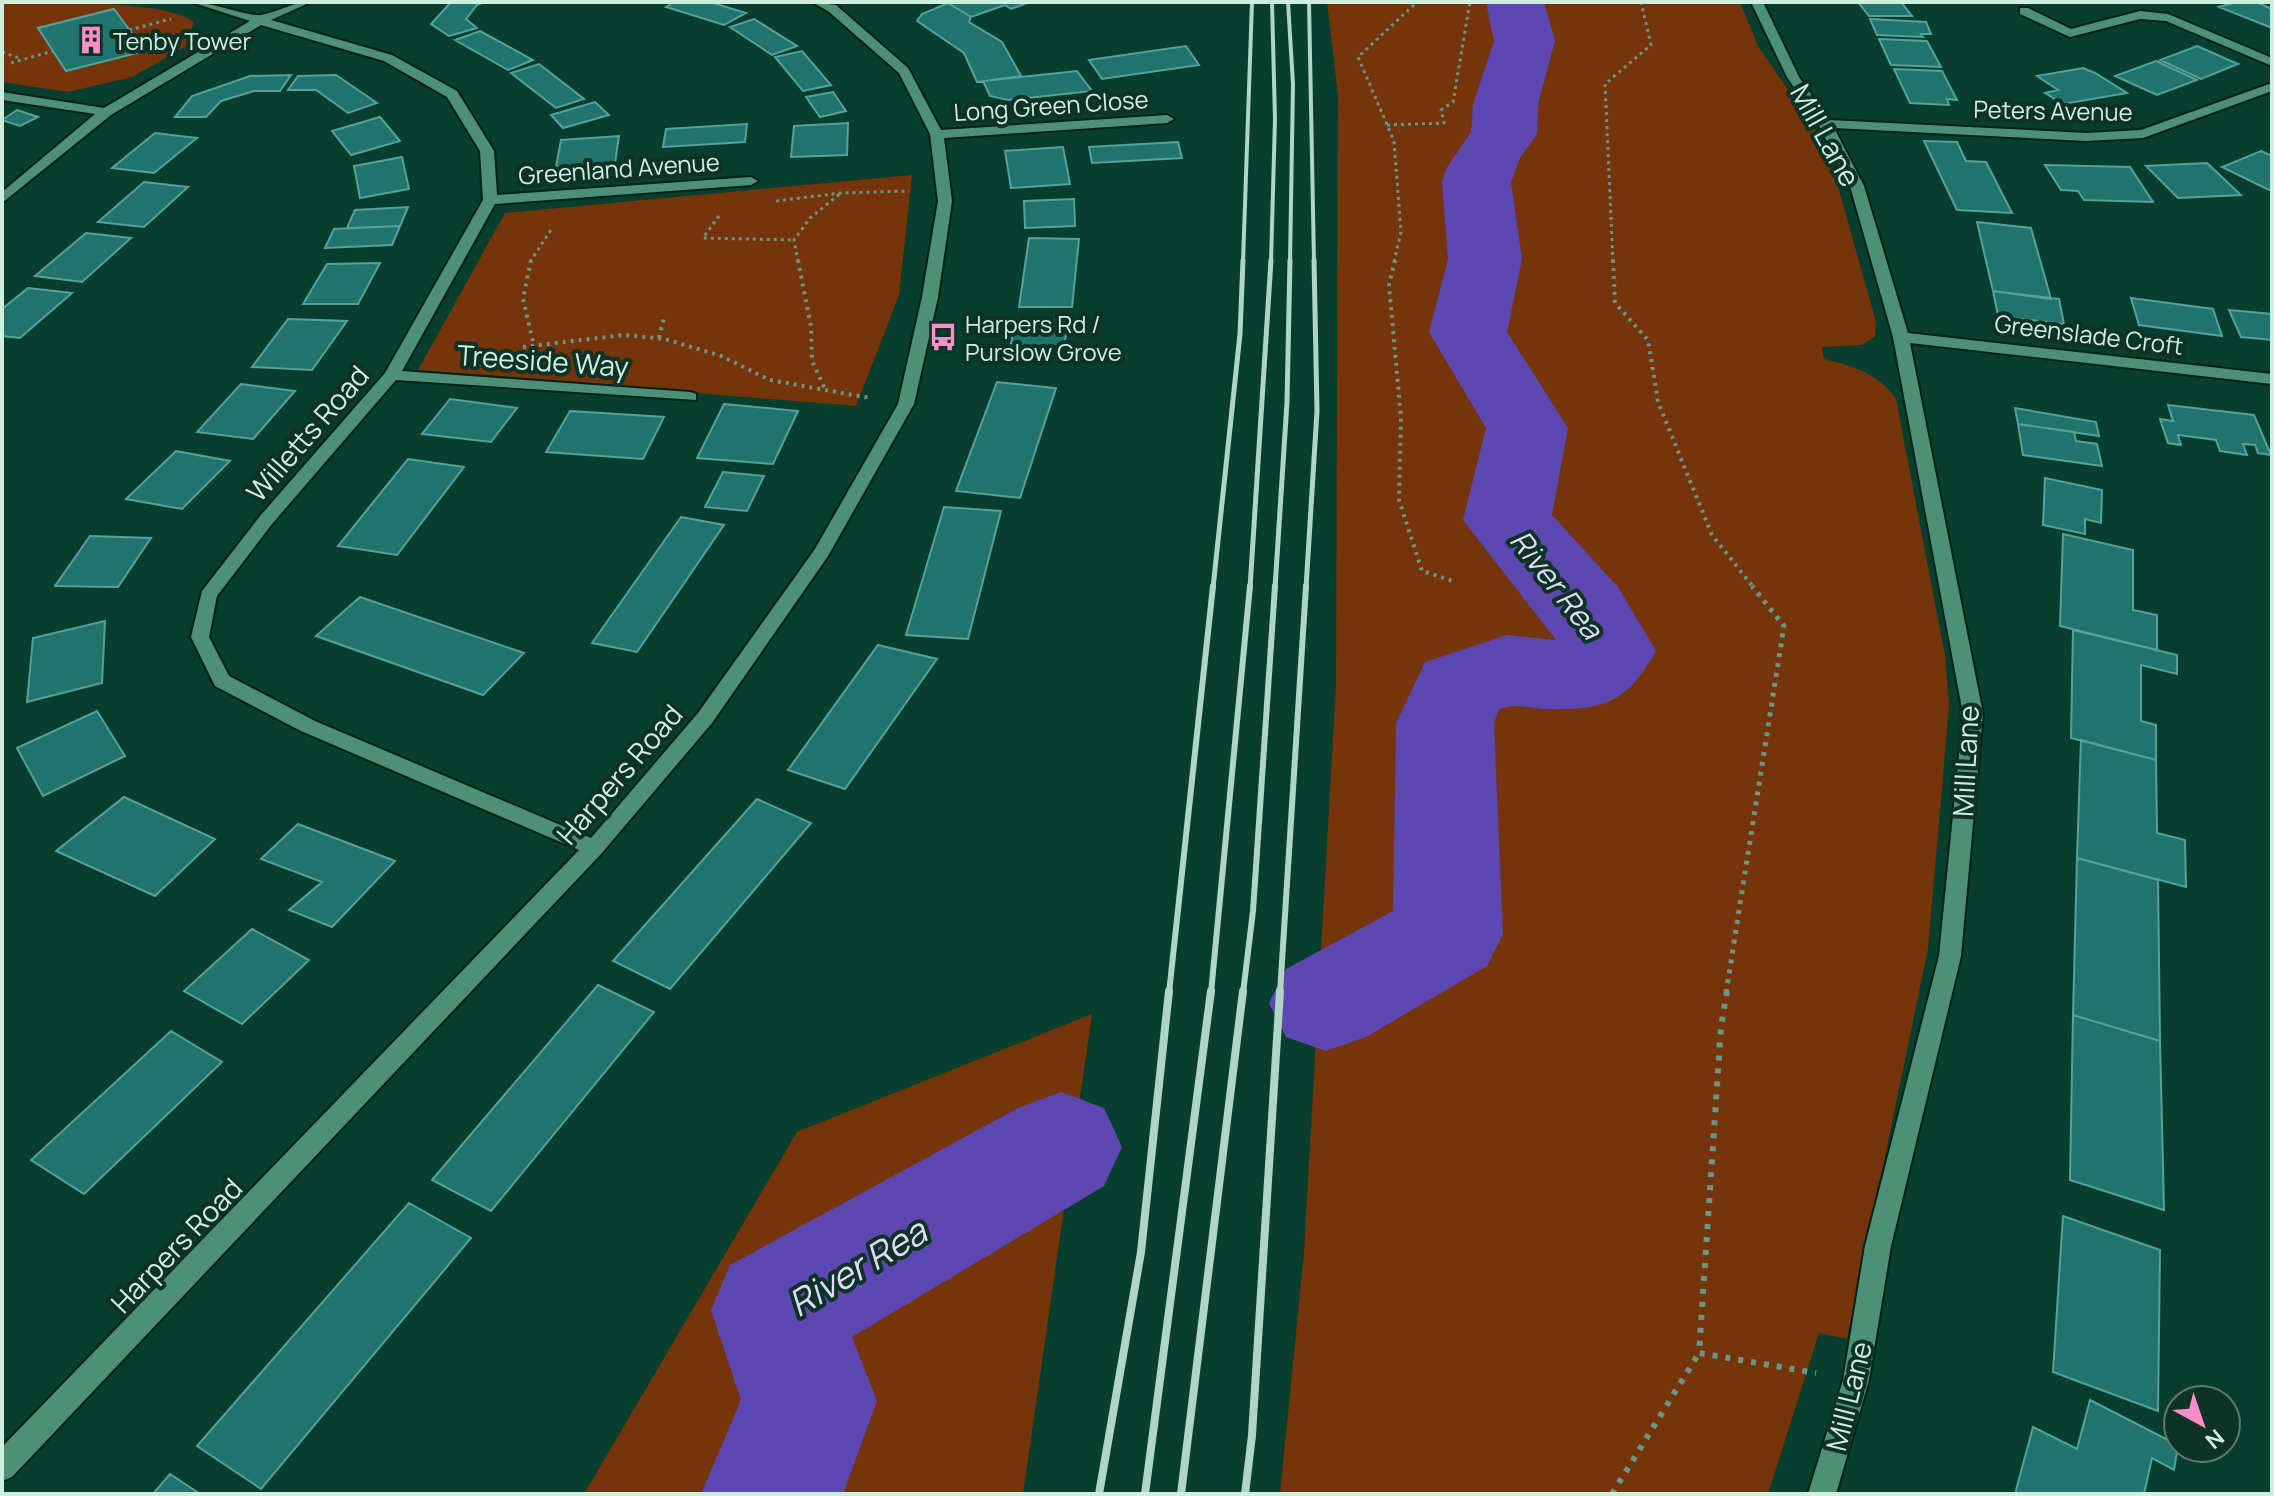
<svg xmlns="http://www.w3.org/2000/svg" width="2274" height="1496" font-family="Manrope,sans-serif">
  <style>
    .green { fill: #753409 }
    .lines { fill: none; stroke-linecap: round; stroke-linejoin: round }
    .river { fill: #5c48b0; fill-rule: evenodd }
    .building { fill: #21736d; stroke: #55a29b; stroke-width: 2 }
    .street-casing { stroke: #002318; stroke-width: 4 }
    .path-far3 { stroke: #6b9687; stroke-width: 3; stroke-dasharray: 3 4; stroke-linecap: butt }
    .path-far2 { stroke: #6b9687; stroke-width: 4; stroke-dasharray: 3 5; stroke-linecap: butt }
    .path-far1 { stroke: #6b9687; stroke-width: 5; stroke-dasharray: 4 6; stroke-linecap: butt }
    .path { stroke: #6b9687; stroke-width: 6; stroke-dasharray: 5 8; stroke-linecap: butt }
    .street { fill: #4e8f77; fill-rule: evenodd }
    .rail-far3 { stroke: #b0d4c5; stroke-width: 4 }
    .rail-far2 { stroke: #b0d4c5; stroke-width: 5 }
    .rail-far1 { stroke: #b0d4c5; stroke-width: 6 }
    .rail { stroke: #b0d4c5; stroke-width: 8 }
    .labels { text-anchor: middle; dominant-baseline: central; stroke-width: 8; stroke-linejoin: round; paint-order: stroke }
    .far-poi-label { font-size: 24px; fill: #ceeee0; stroke: #0f3226; text-anchor: start }
    .far-street-label { font-size: 24px; fill: #ceeee0; stroke: #0f3226 }
    .street-label { font-size: 28px; fill: #ceeee0; stroke: #0f3226 }
    .water-label { font-size: 30px; font-style: italic; fill: #dedcf8; stroke: #0f3226 }
    .near-water-label { font-size: 36px; font-style: italic; fill: #dedcf8; stroke: #0f3226 }
  </style>
  <rect width="100%" height="100%" fill="#083e2e"/>
  <path class="green" d="M2 2C42 2 169 0 194 22L185 47 132 77 68 92 2 82Z
    M1327 2H1740L1758 46 1821 138 1837 183 1876 322 1875 336 1862 345 1822 347 1824 359C1853 366 1880 374 1896 399L1945 656 1949 706 1928 949 1847 1339 1819 1333 1768 1494H1280L1304 1252 1336 685 1338 95Z
    M912 175 899 295 856 406 418 370 505 213Z
    M1092 1014 1023 1494H584L797 1132Z"/>
  <g class="lines">
    <path class="river" d="M1486 2H1544L1555 41 1538 104 1537 134 1520 158 1511 182 1522 259 1507 332 1568 428 1552 515 1618 587 1656 651C1628 700 1607 711 1548 709 1530 709 1517 702 1499 709L1494 723 1503 934 1487 966 1366 1037 1326 1051 1286 1037 1269 1003 1286 969 1393 911 1396 723 1425 662 1507 635 1556 640 1463 520 1486 428 1429 332 1448 259 1442 182 1446 169 1471 132 1473 104 1494 41Z
      M1061 1092 1104 1108 1122 1147 1104 1186 852 1337 877 1401 843 1494H701L741 1400 711 1310 730 1265 1018 1108Z"/>
  </g>
  <path class="building" d="M451 2H484L477 5 466 19 477 28 449 36 431 24Z
    M675 2H710L746 13 724 25 666 7Z
    M1030 2 1011 9 1005 5 971 17 948 3Z
    M1858 2H1901L1912 16H1869Z
    M2236 2H2256L2272 9V28L2219 7Z
    M948 3 971 17 969 22 1002 42 1021 76 977 82 964 53 917 21 922 14Z
    M114 9 145 51 66 71 38 28Z
    M754 19 797 46 772 55 730 27Z
    M1870 19 1926 22 1931 34H1921L1923 37 1877 35Z
    M480 31 533 60 508 70 455 40Z
    M1879 39 1927 41 1941 67 1891 65Z
    M1186 46 1199 65 1102 79 1089 60Z
    M2197 46 2238 64 2201 79 2160 60Z
    M802 51 831 85 803 91 775 57Z
    M2156 61 2197 80 2157 95 2115 76Z
    M539 64 584 99 556 108 511 73Z
    M2083 68 2095 73 2127 93 2063 104 2045 93 2058 90 2037 76Z
    M1894 69 1942 71 1957 100 1947 99 1949 105 1910 103Z
    M1077 71 1092 91 1008 100 990 96 983 81Z
    M291 75 280 91H254L221 101 206 117H175L192 96 250 76Z
    M336 75 377 103 348 113 316 90H288L298 76Z
    M833 92 846 111 820 117 806 97Z
    M595 102 609 115 563 128 551 115Z
    M17 110 38 117 20 126 2 120Z
    M380 117 400 141 351 155 332 131Z
    M848 123 847 155 791 157 794 126Z
    M747 124 745 142 663 147 666 129Z
    M155 133 197 138 154 173 112 168Z
    M619 136 615 163 556 167 561 140Z
    M1924 141 1957 142 1966 161 1986 162 2012 213 1957 210Z
    M1178 142 1182 158 1092 163 1089 147Z
    M1063 147 1070 184 1011 188 1005 151Z
    M2261 151 2272 156V189L2269 190 2222 167Z
    M402 157 409 189 360 198 354 166Z
    M2207 163 2241 195 2178 198 2146 166Z
    M2045 165 2130 167 2153 202 2084 200 2078 191 2061 190Z
    M144 182 188 187 144 227 98 222Z
    M1074 199 1075 226 1025 228 1024 201Z
    M408 207 400 226 347 228 355 210Z
    M1977 222 2031 228 2051 299 1993 291Z
    M400 226 392 245 325 248 334 229Z
    M86 233 131 238 82 282 35 276Z
    M1029 238 1079 239 1072 307H1019Z
    M380 263 358 304H303L327 264Z
    M28 288 72 293 20 338 2 336V309Z
    M1993 291 2059 299 2064 324 1998 316Z
    M2131 298 2213 309 2222 336 2139 325Z
    M2229 310 2272 314V340L2241 337Z
    M288 319 347 321 312 370 252 367Z
    M1016 319 1069 321 1062 355 1009 352Z
    M997 382 1056 388 1020 498 956 491Z
    M241 384 295 391 253 439 197 432Z
    M450 399 517 408 491 442 422 434Z
    M724 404 798 411 773 464 697 458Z
    M2168 405 2254 415 2271 455 2258 453 2255 445 2243 444 2247 455 2220 451 2216 440 2178 435 2181 445 2168 443 2160 419 2173 421Z
    M2015 408 2096 422 2099 436 2018 424Z
    M570 411 664 417 643 459 546 452Z
    M2018 424 2074 432 2076 441 2097 444 2102 466 2023 455Z
    M176 451 230 461 182 509 126 499Z
    M408 459 464 467 397 555 338 546Z
    M723 472 764 476 747 511 705 507Z
    M2045 478 2102 490 2101 523 2085 519V534L2043 525Z
    M944 507 1001 511 968 639 906 635Z
    M681 517 724 525 637 652 592 643Z
    M2063 534 2133 550V610L2157 615V650L2060 626Z
    M90 536 151 538 118 587 55 586Z
    M360 597 524 653 483 695 316 636Z
    M105 621 102 683 27 702 33 638Z
    M2073 630 2177 655V674L2141 665V721L2156 725V760L2071 738Z
    M878 645 937 659 845 789 788 770Z
    M97 711 125 756 43 796 17 748Z
    M2081 740 2156 760 2157 833 2185 840 2186 887 2077 858Z
    M124 797 215 839 155 896 56 851Z
    M757 799 811 823 670 989 613 961Z
    M298 824 395 861 332 927 289 910 322 882 261 859Z
    M2077 858 2158 880 2160 1041 2073 1015Z
    M252 929 309 960 242 1024 184 991Z
    M598 985 654 1012 491 1211 432 1180Z
    M2073 1015 2160 1041 2164 1210 2070 1180Z
    M171 1031 222 1062 84 1194 31 1160Z
    M409 1203 471 1238 261 1489 197 1446Z
    M2063 1216 2160 1250 2158 1411 2053 1372Z
    M2090 1400 2178 1445 2174 1470 2152 1458 2144 1494H2015L2033 1427 2077 1449Z
    M170 1474 200 1494H153Z"/>
  <g class="lines">
    <defs>
      <path id="street" d="M191 2C211 2 250 17 261 15 279 12 292 2 311 2L271 20 392 55 457 91 494 151 497 195 751 177 758 181 751 185 495 204 402 371 690 392 696 394V400L396 380 272 524 217 596 209 637 229 676 315 721 591 838 698 713 815 549 898 404 922 297 938 201 930 134 899 73 828 11 812 2 836 5 908 68 941 130 1167 115 1174 119 1167 123 944 138 952 201 938 297 914 404 828 556 712 723 601 854 12 1477 2 1481V1447L579 850 301 731 215 686 191 637 202 591 260 516 385 373 483 200 480 151 447 97 384 61 261 25 111 115 2 203V192L95 114 2 100V92L104 108 250 21Z
        M1751 2H1763L1799 77 1829 120 2086 133 2141 130 2272 83V91L2143 138 2086 141 1834 128 1864 186 1908 333 2272 374V384L1910 343 1983 714 1961 956 1891 1246 1869 1380 1836 1494H1808L1843 1380 1865 1246 1939 956 1963 714 1893 337 1850 186 1818 124 1787 77Z
        M2020 8H2028L2071 29 2140 11 2168 14 2272 58V66L2166 21 2140 19 2070 37 2020 14Z"/>
    </defs>
    <use href="#street" class="street-casing"/>
    <path class="path-far3" d="M129 30 171 19
      M2 52 22 59
      M11 63 53 51
      M1387 125 1444 123 1441 110 1453 102 1470 2
      M776 201 841 193 909 191
      M719 216 703 238 794 240
      M530 262 551 230
      M798 262 794 240 810 218 841 193
      M1394 262 1401 232 1394 141 1358 57 1417 2
      M1613 262 1605 84 1651 45 1641 2"/>
    <path class="path-far2" d="M531 260 523 299 534 346
      M798 260 811 327 812 361 826 391
      M1395 260 1389 285 1401 418 1399 500 1422 571 1453 581
      M1613 260 1615 303 1648 340 1658 402 1712 535 1754 588
      M659 338 664 317
      M523 347 623 335 665 339 721 356 770 380 870 398"/>
    <path class="path-far1" d="M1726 993 1784 626 1752 586"/>
    <path class="path" d="M1727 991 1721 1027 1699 1353 1816 1373
      M1612 1494 1699 1353"/>
    <use href="#street" class="street"/>
    <path class="rail-far3" d="M1288 2 1293 84 1290 262
      M1309 2 1314 262
      M1243 262 1252 2
      M1271 262 1275 119 1272 2"/>
    <path class="rail-far2" d="M1213 588 1240 334 1243 260
      M1250 588 1271 260
      M1275 588 1287 402 1290 260
      M1306 588 1317 411 1314 260"/>
    <path class="rail-far1" d="M1169 993 1213 586
      M1211 993 1250 586
      M1243 993 1253 911 1275 586
      M1280 993 1306 586"/>
    <path class="rail" d="M1099 1494 1141 1252 1169 991
      M1145 1494 1211 991
      M1181 1494 1243 991
      M1245 1494 1252 1435 1280 991"/>
  </g>
  <defs>
    <symbol id="building-bare" viewBox="-9 -9 18 18"><path d="M-4-6H4V6H1V3H-1V6H-4ZM-2.5-4.3h1.7v1.8h-1.7ZM.8-4.3h1.7v1.8H.8ZM-2.5-1h1.7V.8h-1.7ZM.8-1h1.7V.8H.8Z" fill="#fa8fc8" stroke="#0f3226" stroke-width="2.5" paint-order="stroke"/></symbol>
    <symbol id="bus-bare" viewBox="-9 -9 18 18"><path d="M-5-6H5V4H4V6H2V4H-2V6H-4V4H-5ZM-3.5-4V0h7V-4ZM-3.5 1.2v1.5H-2V1.2ZM2 1.2v1.5H3.5V1.2Z" fill="#fa8fc8" stroke="#0f3226" stroke-width="2.5" paint-order="stroke"/></symbol>
  </defs>
  <g fill-rule="evenodd">
    <use href="#building-bare" x="71" y="20" width="40" height="40"/>
    <use href="#bus-bare" x="923" y="317" width="40" height="40"/>
  </g>
  <g class="labels">
    <g class="far-poi-label">
      <text x="113" y="40">Tenby Tower</text>
      <text x="965" y="323">Harpers Rd /<tspan x="965" dy="28">Purslow Grove</tspan></text>
    </g>
    <g class="far-street-label">
      <text transform="translate(1051 105) rotate(-4)">Long Green Close</text>
      <text transform="translate(2053 110) rotate(1)">Peters Avenue</text>
      <text transform="translate(619 168) rotate(-4)">Greenland Avenue</text>
      <text transform="translate(2089 334) rotate(7)">Greenslade Croft</text>
    </g>
    <g class="street-label">
      <text transform="translate(1826 135) rotate(61)">Mill Lane</text>
      <text transform="translate(543 360) rotate(4)">Treeside Way</text>
      <text transform="translate(307 433) rotate(-49)">Willetts Road</text>
      <text transform="translate(1965 761) rotate(-87)">Mill Lane</text>
      <text transform="translate(619 774) rotate(-49)">Harpers Road</text>
      <text transform="translate(176 1245) rotate(-46)">Harpers Road</text>
      <text transform="translate(1848 1396) rotate(-76)">Mill Lane</text>
    </g>
    <g class="water-label">
      <text transform="translate(1557 584) rotate(52)">River Rea</text>
    </g>
    <g class="near-water-label">
      <text transform="translate(857 1267) rotate(-31)">River Rea</text>
    </g>
  </g>
  <rect width="2274" height="1496" fill="none" stroke="#ceeee0" stroke-width="8"/>
  <g transform="translate(2202 1424) rotate(140)"><circle r="38" fill="#0f3226" stroke="#5b7d70" stroke-width="2"/>
  <path d="M0-6L14 30L0 20L-14 30Z" fill="#fa8fc8"/>
  <text y="-12" font-size="22" font-weight="bold" text-anchor="middle" fill="#ceeee0">N</text>
  </g>
</svg>
